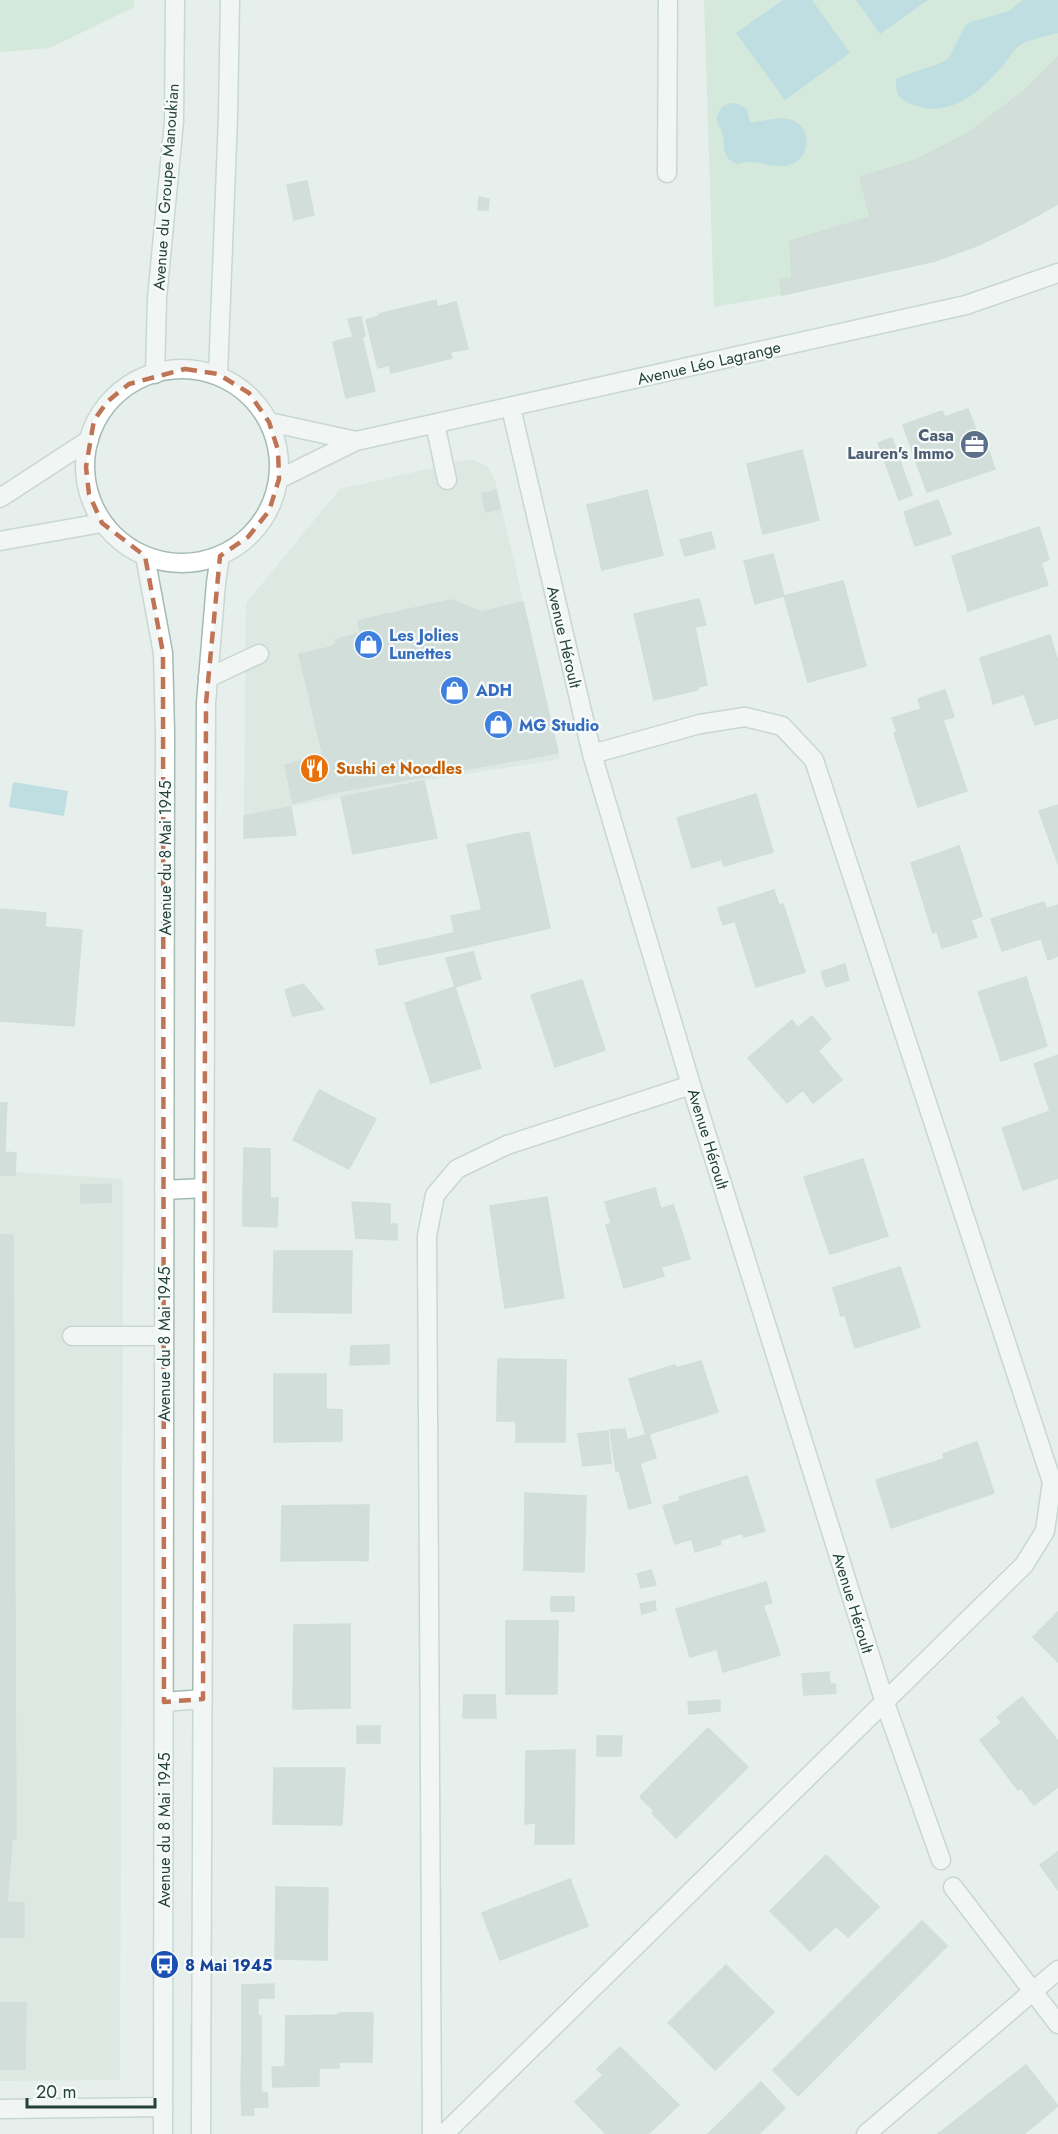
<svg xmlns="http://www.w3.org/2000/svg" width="1058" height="2134" font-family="Jost,sans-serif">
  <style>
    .built { fill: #d4dfda }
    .green { fill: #bfe0c8 }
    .water { fill: #8ec9d4 }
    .building { fill: #bbcac4; stroke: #b8c9c2; stroke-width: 1.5 }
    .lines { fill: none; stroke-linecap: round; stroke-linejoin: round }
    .service-casing { stroke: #a8b8b2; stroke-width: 21 }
    .minor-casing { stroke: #a8b8b2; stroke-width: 21 }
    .tertiary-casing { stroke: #a8b8b2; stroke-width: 21 }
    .secondary-casing { stroke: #a4bbb3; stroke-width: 21 }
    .service { stroke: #fff; stroke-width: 18 }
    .minor { stroke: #fff; stroke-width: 18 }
    .tertiary { stroke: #fff; stroke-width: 18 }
    .secondary { stroke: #fff; stroke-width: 18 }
    .marked { fill: none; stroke: #c07456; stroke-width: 4.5; stroke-dasharray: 12 8; stroke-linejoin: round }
    .labels { text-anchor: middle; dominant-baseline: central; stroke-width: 4.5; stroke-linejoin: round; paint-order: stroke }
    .street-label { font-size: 16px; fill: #24423a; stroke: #f7fbf9 }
    .service-label { font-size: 16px; font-weight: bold; fill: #4e5e75; stroke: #f7fbf9; text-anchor: end }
    .shop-label { font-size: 16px; font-weight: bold; fill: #366cbe; stroke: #f7fbf9; text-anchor: start }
    .food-label { font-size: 16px; font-weight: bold; fill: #c56008; stroke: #f7fbf9; text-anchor: start }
    .transit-label { font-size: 16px; font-weight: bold; fill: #164399; stroke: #f7fbf9; text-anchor: start }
  </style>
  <rect width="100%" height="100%" fill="#e6efeb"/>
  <path class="built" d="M471 459 487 466 495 480 560 759 424 781 244 816 246 603 340 489Z
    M0 1171 123 1179 120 2080 0 2081Z"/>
  <path class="green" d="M0 0H134V7L50 48 0 52Z
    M704 0H1058V204L1022 224 979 245 935 261 782 295 714 307Z"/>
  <path class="water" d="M783 0H812L850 53 785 100 736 33Z
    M856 0H928L880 34Z
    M1023 0H1058V33C1047 36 1033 38 1022 44 1013 49 1008 60 1001 68 976 96 944 122 905 101 896 96 895 88 897 78L938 64 948 59 965 26 971 22 1009 11Z
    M731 103 739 104 747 109 750 123C763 121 780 116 792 120 811 127 812 156 792 164 775 171 756 157 737 164 722 158 725 149 723 137 722 124 709 123 723 106Z
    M13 782 68 791 64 816 9 807Z"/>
  <path class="building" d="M1058 57V204L1022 224 979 245 935 261 782 295 780 280 792 278 790 241 870 217 860 177 916 160 967 134 1024 91Z
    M307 181 314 215 294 220 287 185Z
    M479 197 489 199 488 210H478Z
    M436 300 437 307 456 302 468 349 450 352 452 358 391 373 389 365 378 368 366 320 379 316V314Z
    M361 317 365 336 362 337 375 391 346 398 333 342 353 337 348 319Z
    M968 409 977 433 982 431 995 469 927 492 903 425 942 411 945 417Z
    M892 438 912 495 899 500 878 443Z
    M802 450 819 520 763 534 747 464Z
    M496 490 500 509 486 512 482 494Z
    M647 490 663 555 602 570 587 505Z
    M938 500 951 534 915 546 904 512Z
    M1039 527 1049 559 1041 563 1048 585 968 611 952 556Z
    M711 532 715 548 685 556 680 540Z
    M773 554 784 596 755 604 744 561Z
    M843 581 866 666 808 682 784 596Z
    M699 599 706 625 695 627 707 685 697 687 698 690 654 700 634 614Z
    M452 600 461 638 444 666 452 670 438 697 478 709 483 726 389 748 385 732 415 703 388 682 393 677 365 656 358 621 387 614 390 625 381 628 375 639 402 669 430 661 443 632 419 607Z
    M452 600 481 612 523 602 558 753 332 793 299 654 331 647 336 643 335 640 360 633 365 656 393 677 388 682 415 703 385 732 389 748 483 726 478 709 438 697 452 670 444 666 461 638Z
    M419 607 443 632 430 661 402 669 375 639 381 628 390 625 387 614Z
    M1050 635 1058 662V718L1035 725 1020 682 990 692 980 658Z
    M1020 682 1024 694 993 704 990 692Z
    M945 690 954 717 943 720 967 791 918 807 894 733 897 732 892 718 921 709 918 699Z
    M323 755 332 793 293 803 285 765Z
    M424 781 437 838 353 854 341 797Z
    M756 794 773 852 724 866 722 859 692 868 677 818Z
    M1058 805V864L1039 811Z
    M291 807 296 835 244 838V816Z
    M529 832 532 846 521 849 517 834Z
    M517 834 521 849 532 846 544 901 483 915 467 845Z
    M959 846 982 916 971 920 977 937 942 948 937 931 933 933 911 863Z
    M774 890 779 905 783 904 805 972 756 987 735 921 723 925 718 908Z
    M544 901 550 928 458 949 451 916 481 910 483 915Z
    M1044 902 1055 934 1002 951 991 919Z
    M1058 905V942L1046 909Z
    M0 909 46 913 44 937 0 934Z
    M45 927 82 930 74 1026 0 1021V934L44 937Z
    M454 933 458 949 397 961 394 946Z
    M1055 934 1058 942V956L1048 960 1041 938Z
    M394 946 397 961 379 965 376 950Z
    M473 952 481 979 455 987 446 958Z
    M845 964 849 980 826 987 821 972Z
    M1026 977 1047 1046 1001 1061 978 992Z
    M582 980 605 1050 555 1067 531 995Z
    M303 984 324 1009 293 1016 285 990Z
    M455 987 481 1068 431 1083 405 1003Z
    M812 1016 831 1039 818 1051 842 1080 813 1103 803 1090 787 1103 748 1058 792 1020 798 1028Z
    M1058 1055V1077L1040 1082 1034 1064Z
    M1058 1077V1178L1023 1190 1015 1166 1024 1162 1011 1125 1050 1111 1040 1082Z
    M319 1090 376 1119 349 1169 293 1140Z
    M0 1103H7L6 1119 0 1118Z
    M0 1118 6 1119 5 1152 16 1153 15 1175H0Z
    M1011 1125 1024 1162 1015 1166 1002 1128Z
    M244 1148 270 1149V1198L243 1197Z
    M863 1159 880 1212 822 1231 807 1186 817 1183 814 1174Z
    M814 1174 817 1183 807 1186 804 1177Z
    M111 1184V1202L81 1203V1185Z
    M655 1188 664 1220 677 1216 690 1259 661 1267 664 1276 624 1288 606 1225 611 1223 605 1202Z
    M243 1197 278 1198 277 1227 243 1226Z
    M547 1197 564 1298 505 1308 490 1206Z
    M352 1202 390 1204V1224H397V1240L356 1238Z
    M673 1205 677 1216 664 1220 660 1209Z
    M880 1212 888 1236 830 1254 822 1231Z
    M0 1235H13L16 1839H12L7 1902 24 1903V1937H0Z
    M274 1251H352L351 1313 273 1312Z
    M900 1267 920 1327 855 1348 845 1315 841 1316 833 1288Z
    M389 1345V1364L350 1365 351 1346Z
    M498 1359H514L513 1401H497Z
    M514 1359 566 1360 565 1442H516V1421H497V1401H513Z
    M701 1361 718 1412 646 1435 629 1379 675 1365 676 1368Z
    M274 1374H326V1409L342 1410V1441L274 1442Z
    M625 1429 632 1466 616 1471 610 1430Z
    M608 1431 611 1463 583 1466 578 1434Z
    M649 1434 656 1458 632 1466 627 1440Z
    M977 1442 994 1493 891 1528 876 1480 944 1459 945 1461 957 1458 954 1450Z
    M954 1450 957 1458 945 1461 943 1454Z
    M640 1463 651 1503 629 1509 619 1470Z
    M747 1476 765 1531 744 1537 743 1533 720 1540 721 1544 695 1552 692 1539 675 1544 663 1506 680 1501 679 1497Z
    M525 1493 586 1496 584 1572 524 1570Z
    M357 1505H369L368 1561 356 1560Z
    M357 1505 356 1560 281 1561 282 1506Z
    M651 1570 656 1585 641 1588 637 1574Z
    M766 1582 772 1603 763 1605 780 1655 723 1672 717 1649 690 1657 676 1609Z
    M551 1597H574V1611H551Z
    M655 1601 656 1610 642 1614 640 1604Z
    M1058 1612V1662L1033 1637Z
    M506 1621H558L557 1694H506Z
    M350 1624V1708L293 1709 294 1625Z
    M829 1672 830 1684H835L836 1693 804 1695 802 1674Z
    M464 1695H495L496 1718H463Z
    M1022 1697 1058 1741V1787L1034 1805 1021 1788 1018 1790 980 1740 1002 1722 997 1717Z
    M720 1700V1711L689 1714 688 1702Z
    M357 1726H380V1743H357Z
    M708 1728 748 1767 676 1838 652 1813 666 1798 652 1784Z
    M597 1736H622L621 1756H597Z
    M575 1750 574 1844H535L536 1823 525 1824 526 1751Z
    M274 1768H345L342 1825 273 1824Z
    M652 1784 666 1798 654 1811 640 1797Z
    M1058 1852V1890L1040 1865Z
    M826 1855 879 1907 848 1937 836 1926 810 1951 770 1911Z
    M570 1879 588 1926 500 1960 482 1913Z
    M276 1887 328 1888 327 1960 275 1959Z
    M922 1921 947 1946 798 2096 773 2070Z
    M726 1965 732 1971 674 2028 668 2023Z
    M732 1971 774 2012 715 2070 674 2028Z
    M274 1984V1998H258V2016H242V1985Z
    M0 2003H26L25 2069H0Z
    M338 2013H373L372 2062H339V2068H319V2086L273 2087 272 2067H285L286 2016 338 2015Z
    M242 2016H261V2049H242Z
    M620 2047 679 2105 648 2134H606L575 2102 603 2075 597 2069Z
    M242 2049H261V2086H241Z
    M1026 2065 1058 2106 1024 2134H938Z
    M761 2082 785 2108 759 2134H708Z
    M241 2086H261V2092L267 2093 268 2107H253L254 2115H242Z"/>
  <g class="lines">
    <defs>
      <path id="service" d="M667 173 668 0
        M435 424 447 480
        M208 678 259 654
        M72 1336H164
        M0 2109 163 2107
        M866 2134 1058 1970"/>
      <path id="minor" d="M511 408 592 754 691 1085 885 1703 941 1860
        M953 1887 1058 2024
        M432 2134 427 1236 435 1195 457 1169 507 1145 691 1085
        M444 2134 1024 1565 1045 1531 1052 1482 814 760 782 726 745 717 700 724 592 754"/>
      <path id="tertiary" d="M269 422 356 441
        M279 479 356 441 966 305 1058 273
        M0 498 89 440
        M0 541 102 523"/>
      <path id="secondary" d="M85 466a97 97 0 1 1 194 0a97 97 0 1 1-194 0Z
        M155 374 157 298 174 121 175 0
        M218 374 228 116 230 0
        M145 556 163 653 165 733 163 2134
        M164 1190 204 1188
        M164 1702 203 1699
        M201 2134 206 703 216 583 220 556"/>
    </defs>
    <use href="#service" class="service-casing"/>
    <use href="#minor" class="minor-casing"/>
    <use href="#tertiary" class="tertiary-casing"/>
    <use href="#secondary" class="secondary-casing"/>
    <use href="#service" class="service"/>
    <use href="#minor" class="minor"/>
    <use href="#tertiary" class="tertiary"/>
    <use href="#secondary" class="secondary"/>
  </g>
  <path d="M0 0H1058V2134H0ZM185 369 218 374 249 393 269 422 278 450 279 479 269 511 248 537 220 556 206 703 203 1699 164 1702 163 653 145 556 102 523 89 494 86 467 94 420 108 401 129 384Z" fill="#e6efeb" fill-opacity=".55" fill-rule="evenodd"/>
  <path class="marked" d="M185 369 218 374 249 393 269 422 278 450 279 479 269 511 248 537 220 556 206 703 203 1699 164 1702 163 653 145 556 102 523 89 494 86 467 94 420 108 401 129 384Z"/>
  <defs>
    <symbol id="office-disc" viewBox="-11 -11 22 22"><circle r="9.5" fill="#5c6f8a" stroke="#f7fbf9"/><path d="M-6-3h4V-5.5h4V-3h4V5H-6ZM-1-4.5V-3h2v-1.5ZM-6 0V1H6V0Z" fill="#fff"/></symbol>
    <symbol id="shop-disc" viewBox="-11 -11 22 22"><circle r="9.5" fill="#3f7fe0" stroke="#f7fbf9"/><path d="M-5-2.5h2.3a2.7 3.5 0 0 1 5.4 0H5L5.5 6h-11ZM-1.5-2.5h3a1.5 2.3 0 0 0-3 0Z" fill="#fff"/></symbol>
    <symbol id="restaurant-disc" viewBox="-11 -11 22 22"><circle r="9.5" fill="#e8710a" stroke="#f7fbf9"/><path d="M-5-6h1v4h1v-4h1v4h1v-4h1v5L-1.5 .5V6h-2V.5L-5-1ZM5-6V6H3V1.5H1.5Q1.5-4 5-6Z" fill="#fff"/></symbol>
    <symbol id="bus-disc" viewBox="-11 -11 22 22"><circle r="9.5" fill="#1a4fb4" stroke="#f7fbf9"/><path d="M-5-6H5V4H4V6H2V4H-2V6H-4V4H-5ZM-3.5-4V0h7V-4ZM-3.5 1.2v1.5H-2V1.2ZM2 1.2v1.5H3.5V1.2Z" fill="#fff"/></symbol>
  </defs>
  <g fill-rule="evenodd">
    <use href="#office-disc" x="958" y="428" width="33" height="33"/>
    <use href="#shop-disc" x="352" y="628" width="33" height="33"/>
    <use href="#shop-disc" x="438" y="674" width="33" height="33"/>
    <use href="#shop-disc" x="482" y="708" width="33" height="33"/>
    <use href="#restaurant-disc" x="298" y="752" width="33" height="33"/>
    <use href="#bus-disc" x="148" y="1948" width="33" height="33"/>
  </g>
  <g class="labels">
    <g class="street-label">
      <text transform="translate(166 187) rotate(-86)">Avenue du Groupe Manoukian</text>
      <text transform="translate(709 363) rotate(-13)">Avenue Léo Lagrange</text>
      <text transform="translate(564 637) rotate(77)">Avenue Héroult</text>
      <text transform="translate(165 858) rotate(-90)">Avenue du 8 Mai 1945</text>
      <text transform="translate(708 1139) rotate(73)">Avenue Héroult</text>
      <text transform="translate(164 1344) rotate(-90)">Avenue du 8 Mai 1945</text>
      <text transform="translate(853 1603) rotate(73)">Avenue Héroult</text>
      <text transform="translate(164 1830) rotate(-90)">Avenue du 8 Mai 1945</text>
    </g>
    <g class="service-label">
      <text x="954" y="435">Casa<tspan x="954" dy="18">Lauren's Immo</tspan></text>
    </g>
    <g class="shop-label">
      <text x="389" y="635">Les Jolies<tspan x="389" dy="18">Lunettes</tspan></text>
      <text x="476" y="690">ADH</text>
      <text x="519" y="725">MG Studio</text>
    </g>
    <g class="food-label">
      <text x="336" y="768">Sushi et Noodles</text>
    </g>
    <g class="transit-label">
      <text x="185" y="1965">8 Mai 1945</text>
    </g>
  </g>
  <path d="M27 2098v9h128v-9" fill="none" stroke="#24423a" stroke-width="3"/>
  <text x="36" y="2098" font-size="18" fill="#24423a" stroke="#f7fbf9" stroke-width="4.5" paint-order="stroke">20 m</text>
</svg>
